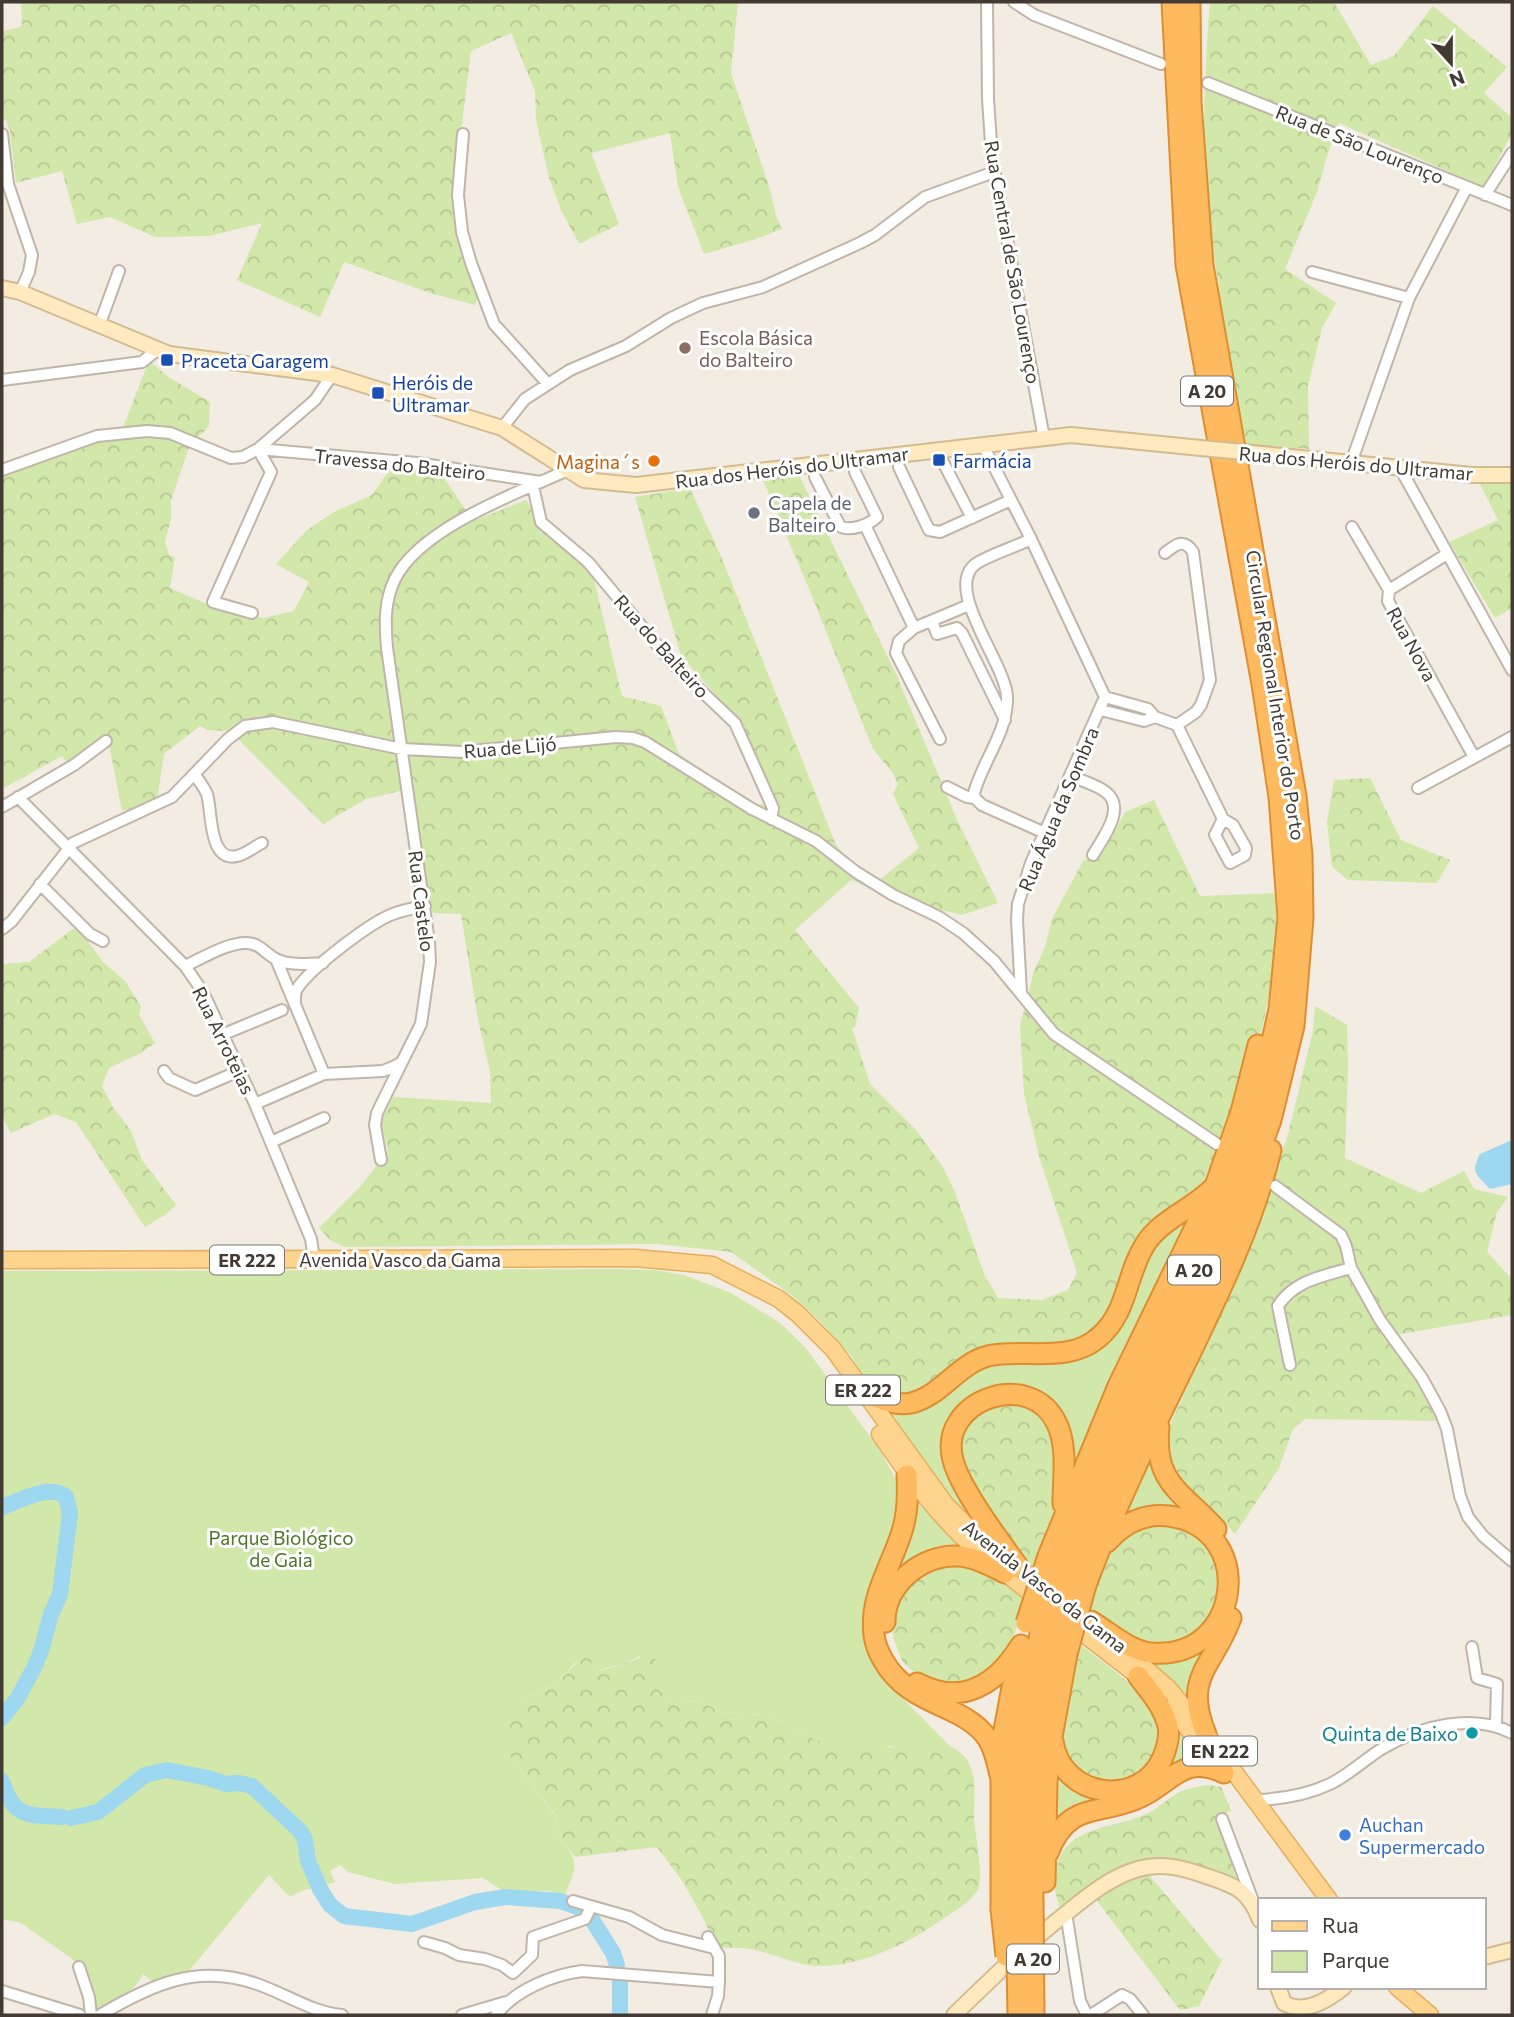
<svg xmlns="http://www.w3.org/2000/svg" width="1514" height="2017" font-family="Commissioner,sans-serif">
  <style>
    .green { fill: #d2e7aa }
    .forest { fill: url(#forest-crowns) }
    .water { fill: #9dd7f0 }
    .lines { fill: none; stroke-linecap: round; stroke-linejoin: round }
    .river { stroke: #9dd7f0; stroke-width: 16 }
    .street-casing { stroke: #c0b5a8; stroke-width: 14 }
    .secondary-casing { stroke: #d3bb91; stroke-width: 18 }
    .primary-casing { stroke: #e4af5e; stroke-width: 19 }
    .highway-casing { stroke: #df8d30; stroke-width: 23 }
    .street { stroke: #fff; stroke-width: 10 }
    .secondary { stroke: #ffe9bf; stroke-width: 14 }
    .primary { stroke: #ffd48e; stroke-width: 16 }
    .highway { stroke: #ffba60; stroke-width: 19 }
    .secondary-bridge-casing { stroke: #d3bb91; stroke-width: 18; stroke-linecap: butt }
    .highway-bridge-casing { stroke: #df8d30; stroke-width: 23; stroke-linecap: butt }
    .secondary-bridge { stroke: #ffe9bf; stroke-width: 14 }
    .highway-bridge { stroke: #ffba60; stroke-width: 19 }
    .education-dot { fill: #8d6e63; stroke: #fff; stroke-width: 2.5 }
    .transit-dot { fill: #1a4fb4; stroke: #fff; stroke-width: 2.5 }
    .food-dot { fill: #e8710a; stroke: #fff; stroke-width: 2.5 }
    .worship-dot { fill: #6b7280; stroke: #fff; stroke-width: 2.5 }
    .culture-dot { fill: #0f9aa8; stroke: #fff; stroke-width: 2.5 }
    .shop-dot { fill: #3f7fe0; stroke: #fff; stroke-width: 2.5 }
    .labels { text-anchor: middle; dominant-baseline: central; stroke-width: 6; stroke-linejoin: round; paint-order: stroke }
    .shield { fill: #fff; stroke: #7b7670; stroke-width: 2 }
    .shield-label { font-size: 18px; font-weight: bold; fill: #433b33 }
    .street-label { font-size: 19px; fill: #433b33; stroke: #fff }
    .education-label { font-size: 19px; fill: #785e54; stroke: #fff; text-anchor: start }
    .transit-label { font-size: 19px; fill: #164399; stroke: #fff; text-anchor: start }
    .food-label { font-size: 19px; fill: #c56008; stroke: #fff; text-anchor: end }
    .worship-label { font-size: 19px; fill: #5b616d; stroke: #fff; text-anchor: start }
    .park-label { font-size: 19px; fill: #4c7526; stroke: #fff }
    .culture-label { font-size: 19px; fill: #0d838f; stroke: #fff; text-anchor: end }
    .shop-label { font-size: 19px; fill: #366cbe; stroke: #fff; text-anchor: start }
  </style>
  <defs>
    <pattern id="forest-crowns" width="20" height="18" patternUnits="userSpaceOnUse" patternTransform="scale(1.75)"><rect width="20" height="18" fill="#d2e7aa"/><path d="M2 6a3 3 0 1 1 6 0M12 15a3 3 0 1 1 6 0" fill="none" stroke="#b6c793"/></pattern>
  </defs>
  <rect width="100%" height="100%" fill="#f2ece3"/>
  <path class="green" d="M1198 1208 1070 1486 992 1542 953 1507 883 1406 962 1377 989 1364 1061 1359 1153 1242Z
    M620 1269 654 1270 684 1275 731 1293 779 1322 805 1347 879 1449 897 1481 900 1504 865 1633 872 1663 885 1681 951 1747 945 1755 889 1746 849 1764 824 1744 768 1715 721 1713 705 1703 666 1697 656 1688 640 1656 624 1664 585 1673 596 1654 575 1663 557 1682 508 1709 511 1719 505 1750 558 1819 556 1833C578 1862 579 1861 565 1895L548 1891 510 1892 500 1889 483 1878 395 1884 348 1872 340 1865 330 1871 335 1882 301 1891 290 1897 269 1875 188 1972 153 1982 143 1974C134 1992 115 2003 97 2010L88 1983V1970L21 1923 2 1919V1271Z
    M1153 1445 1210 1527 1118 1525Z
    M916 1501 970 1555 891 1578Z
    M1212 1638 1192 1708 1143 1658Z
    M1173 1719 1206 1763 1052 1829 1054 1763Z"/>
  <path class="forest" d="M21 2H738L731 73 770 189 776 216 782 229 756 239 704 254 678 187 670 133 591 153 619 224 579 244 562 212 549 178 536 120 535 91 511 33 471 51 462 124 461 186 456 227 481 288 475 305 430 293 344 262 320 317 237 280 262 223 209 236 155 237 110 217 77 224 62 171 16 183 10 132 6 120 2 119V32L22 26Z
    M1210 2H1334L1371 65 1394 56 1433 6 1507 67 1484 93 1512 118V134L1483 187 1339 123 1327 156 1317 192 1285 269 1336 303 1322 328 1308 386 1309 449 1244 444C1230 363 1216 282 1208 200 1201 135 1205 67 1210 2Z
    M149 361 170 378 210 402 209 426 189 447 171 500V519L165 542 169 555 175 557 170 588 207 604 263 618 294 611 309 582 276 564 307 530 334 512 372 495 391 468 440 472 473 521 526 500 539 522 592 571 622 696 661 706 679 754 753 805 771 803 737 719 681 656 635 497 690 488 723 561 836 845 872 886 919 848 893 794 898 784 892 772 873 749 812 596 760 473 797 471 896 674 958 822 998 903 962 915 897 899 851 880 795 930 859 1008 855 1027 852 1028 870 1084 916 1130 943 1167 955 1192 984 1274 998 1298 1042 1300 1068 1290 1077 1273 1039 1156 1024 1093 1020 1026 1034 971 1045 947 1052 919 1083 861 1103 852 1125 812 1154 800 1200 896 1278 893 1273 975 1257 1054 1210 1189 1172 1214 1099 1332 1069 1342 1009 1343 984 1349 907 1399 867 1384 852 1357 819 1320 790 1294 731 1252 657 1244 345 1247 330 1240 319 1228 359 1188 388 1151 381 1121 393 1097 491 1103 490 1071 478 1020 461 914 432 913 409 789 366 799 323 824 230 731 207 730 200 726 164 754 157 801 122 811 108 739 69 766 62 756 2 789V471L39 455 120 435Z
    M1512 480V608L1495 618 1449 542 1498 520 1479 482Z
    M1370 778 1401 840 1450 860 1437 883 1348 880 1332 867 1327 822 1334 780Z
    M77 926 103 962 125 981 141 1006 139 1015 155 1043 141 1053 109 1068 102 1086 114 1109 130 1129 142 1160 176 1205 165 1215 145 1227 76 1122 54 1114 11 1133 2 1117V964L29 962Z
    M1315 1006 1347 1025 1348 1067 1345 1158 1421 1193 1464 1171 1474 1189 1508 1197 1497 1212 1487 1252 1512 1279V1315L1394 1335 1450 1421 1305 1419 1293 1429 1279 1468 1235 1534C1210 1506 1172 1482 1167 1442 1166 1434 1171 1424 1174 1416L1249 1252 1289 1131 1313 1031Z
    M993 1401 1032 1407 1046 1420 1054 1435 1058 1503 1051 1529 1033 1570 1019 1556 959 1464 958 1443 963 1427Z
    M1151 1523H1173L1189 1529 1218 1558 1222 1599 1190 1639C1140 1648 1127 1636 1089 1607 1102 1565 1105 1539 1151 1523Z
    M946 1563 985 1569 1025 1600 1010 1650 999 1668 961 1688 919 1677 902 1661 893 1637 892 1618 898 1599 925 1570Z
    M1077 1642C1105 1665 1142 1687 1158 1720 1161 1726 1159 1733 1159 1740 1159 1793 1082 1798 1064 1752 1054 1727 1072 1670 1077 1642Z
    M588 1652 596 1654 586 1672C598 1670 612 1669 624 1664 636 1660 654 1648 662 1668 665 1676 662 1682 657 1688L666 1697 705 1703 721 1713 768 1715 824 1744 849 1763 855 1753C886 1743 914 1748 945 1755L951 1747C980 1760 974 1791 974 1817 975 1836 983 1870 979 1886 975 1901 952 1912 940 1921 905 1945 860 1967 816 1966 795 1965 775 1954 754 1950 743 1947 729 1948 717 1948L700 1912 681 1879 657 1847 575 1857 556 1833 558 1818 505 1750 510 1719 508 1709 557 1682Z
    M1207 1785 1221 1787 1231 1810 1218 1818 1238 1885 1172 1861 1150 1876 1220 1959 1223 1958 1199 2006 1180 2010 1091 1893 1060 1909C1058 1900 1053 1887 1054 1878 1060 1826 1107 1830 1144 1815 1157 1810 1164 1801 1176 1794 1185 1789 1196 1787 1207 1785Z"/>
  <path class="water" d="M1512 1140V1184L1490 1189C1477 1175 1470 1173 1480 1154Z"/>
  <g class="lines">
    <path class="river" d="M2 1507C19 1501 50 1483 66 1497L70 1513 60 1594 51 1614 41 1651 34 1668 17 1699 2 1718
      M2 1781C14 1818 26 1815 62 1817
      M71 1818 98 1812 145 1775 167 1770 208 1778 226 1784 239 1783 252 1786 300 1831 305 1840 308 1861 320 1889 330 1905 344 1916 412 1924 475 1902 505 1897 560 1901 586 1910 613 1953 617 1965
      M620 2015V1981"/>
    <defs>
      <path id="street" d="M987 2 988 99 992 158 1044 438
        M1014 2 1034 15 1161 64
        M1208 83 1512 205
        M2 134 8 184 32 255 29 272 20 292
        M463 134 458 195 462 232 471 263 494 324 548 384
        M1485 195 1512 153
        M1312 272 1409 298
        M99 326 119 271
        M2 380 142 362 157 350
        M502 428 525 399 570 370 626 346 671 318 703 303 763 287 860 243 875 235 925 197 994 172
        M983 445 1031 539 1105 697 1031 863 1018 904 1017 920 1021 993
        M258 449 417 463 541 482
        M943 462 972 518
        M1351 463 1409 298 1467 187
        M899 467 929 530 940 532 1011 500
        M1400 468 1512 670
        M2 470 97 436 147 431 170 433 231 458 243 457 258 449 315 400 332 375
        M815 477 840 526C849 532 869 525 877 517L855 472
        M533 486 541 522 588 562 673 664 735 723 773 808 771 819
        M865 525 914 628 969 605
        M1352 527 1389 590
        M1031 539C1015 547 992 554 977 563 941 587 1006 663 1007 697 1008 732 983 760 974 793L975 798 982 805 1045 833
        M1165 553C1176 544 1184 538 1193 552L1210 680 1201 705 1196 712 1177 725
        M1447 554 1389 590 1388 601 1474 757
        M252 613 213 602 271 472 258 449
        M932 621 937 634 957 628 962 633 1005 720
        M914 628 899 641 896 653 940 739
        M1105 697 1148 709 1155 717 1177 725 1223 819 1215 835 1230 863 1245 855 1246 848 1233 825 1223 819
        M1101 710 1144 721 1155 717
        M195 775C199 781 204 787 207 794 212 809 208 863 237 856 246 854 254 847 262 843
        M1071 776C1082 781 1098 785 1107 793 1126 809 1102 839 1093 855
        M947 787 967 797 975 798
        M1418 788 1512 737
        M18 797 185 966 203 992 255 1104 311 1239 314 1259
        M2 807 74 765 106 741
        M40 884 90 934 103 941
        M2 929 12 921 73 843 172 797 228 739 245 726 273 722 402 749 463 752 616 737 633 738 645 742 752 809 816 841 856 872 893 895 939 917 963 933 994 961 1054 1034 1217 1144
        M276 959 324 1074
        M185 966C203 958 226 943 246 943 259 943 264 952 274 958 287 966 308 964 323 963
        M295 1005C295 999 294 994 297 989 309 969 371 922 393 914 403 910 414 908 425 906
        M224 1034 282 1010
        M164 1071 169 1078 195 1090 239 1071
        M255 1104 324 1074 383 1071 393 1067 402 1062 421 1024 430 962 429 942 387 648C385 624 384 601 395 579 420 528 519 492 568 470
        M271 1142 324 1118
        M381 1160 375 1125 377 1113 402 1062
        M1275 1186 1341 1235 1346 1246 1351 1268 1380 1320 1422 1378 1440 1411 1447 1429 1460 1496 1468 1517 1483 1536 1512 1561
        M1290 1365 1278 1306C1294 1280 1324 1276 1351 1268
        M1472 1647 1477 1678 1497 1684 1496 1724
        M1256 1800C1282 1799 1307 1795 1330 1784 1349 1775 1365 1759 1383 1748 1420 1726 1473 1713 1512 1733
        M1222 1819 1253 1901
        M573 1901 629 1917 662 1935 714 1948
        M1066 1913 1080 2001 1087 2015
        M708 1937 719 1956V1982
        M424 1942 445 1948 459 1955 485 1959 502 1965 513 1973
        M79 1967 89 1997 91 2015
        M513 1973 532 1955 533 1937 585 1919 591 1907
        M2 1991 80 2015
        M100 2015C151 1985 197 1963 257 1984 286 1994 311 2012 342 2015
        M462 2015 506 2002
        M496 2015C515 1990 552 1975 582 1971L719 1982 718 1996 712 2015
        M1091 2015 1122 1995 1130 1999 1143 2015"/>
      <path id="secondary" d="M2 288 20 292 169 354 332 375 502 428 584 480 636 485 1071 435 1201 448
        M1243 452 1472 475H1512
        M1484 1957 1512 1950
        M1278 1987 1284 2003C1304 2015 1328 2000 1344 1987
        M954 2015C991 1979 1028 1943 1069 1911 1090 1894 1111 1877 1138 1869 1162 1862 1183 1868 1206 1876 1235 1886 1248 1889 1260 1920"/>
      <path id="primary" d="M2 1260 635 1258 712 1265 779 1299 799 1315 833 1349 946 1505 977 1536 1047 1589
        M880 1434C910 1478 939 1518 980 1553
        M998 1567 1043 1603
        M1067 1621 1146 1682
        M1120 1646 1169 1689 1206 1734 1329 1900
        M1171 1708 1219 1767
        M1397 1987 1430 2015"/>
      <path id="highway" d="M865 1393C880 1399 894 1406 911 1403 940 1397 959 1363 988 1356 1024 1348 1067 1364 1098 1338 1129 1312 1125 1275 1146 1243 1161 1220 1192 1209 1212 1189
        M1159 1427C1153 1484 1183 1492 1216 1529
        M907 1475C908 1494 908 1510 903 1528 893 1564 869 1595 874 1635 875 1644 879 1653 883 1660 910 1708 964 1703 988 1739 995 1750 997 1763 1000 1775
        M1048 1556 1118 1386 1215 1186 1241 1112 1258 1045
        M1061 1565 1087 1497 1220 1214 1256 1114 1279 1009 1288 917 1279 797 1262 684 1186 265 1172 2
        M1020 1569C1002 1544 960 1489 953 1460 937 1400 1031 1367 1057 1424 1068 1447 1063 1479 1063 1504
        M1074 1576 1102 1502 1235 1220 1271 1120 1294 1026 1303 918 1302 855 1296 796 1203 265 1191 102 1190 2
        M1086 1585C1116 1504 1155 1426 1193 1348 1224 1283 1254 1220 1271 1150
        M1091 1621C1109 1632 1131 1652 1152 1653 1242 1660 1258 1528 1169 1516 1144 1513 1123 1524 1107 1542
        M885 1622C885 1584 922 1554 959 1556 975 1557 991 1566 1005 1573
        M917 1683C962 1707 997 1684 1021 1645
        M1206 1734C1182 1676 1214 1666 1231 1618
        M1053 1741C1061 1798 1140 1810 1163 1757 1167 1747 1170 1737 1168 1726 1163 1706 1150 1692 1138 1676
        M1048 1853C1069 1799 1100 1817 1141 1797 1174 1781 1183 1754 1224 1773
        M1045 1882 1047 1781 1052 1737 1067 1654
        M1033 1902 1031 1779 1036 1727 1053 1644
        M1016 1906V1776L1021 1728 1040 1634
        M1001 1909V1746L1018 1656"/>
    </defs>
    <use href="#street" class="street-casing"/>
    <use href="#secondary" class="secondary-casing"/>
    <use href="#primary" class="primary-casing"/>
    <use href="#highway" class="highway-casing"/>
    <use href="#street" class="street"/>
    <use href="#secondary" class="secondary"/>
    <use href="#primary" class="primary"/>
    <use href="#highway" class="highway"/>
    <defs>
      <path id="secondary-bridge" d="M1201 448 1243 452"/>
      <path id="highway-bridge" d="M1026 1623 1048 1556
        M1040 1634 1061 1565
        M1053 1644 1074 1576
        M1067 1654 1086 1585
        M1033 1902 1034 2015
        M1016 1906 1018 2015
        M1001 1909 1006 1956"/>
    </defs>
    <use href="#secondary-bridge" class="secondary-bridge-casing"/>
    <use href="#highway-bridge" class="highway-bridge-casing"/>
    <use href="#secondary-bridge" class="secondary-bridge"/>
    <use href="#highway-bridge" class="highway-bridge"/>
  </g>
  <circle class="education-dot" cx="685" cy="348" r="7"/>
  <g class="transit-dot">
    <rect x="160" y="353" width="14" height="14" rx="3.5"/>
    <rect x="371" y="386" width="14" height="14" rx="3.5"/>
    <rect x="932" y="453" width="14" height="14" rx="3.5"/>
  </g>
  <circle class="food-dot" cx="654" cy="461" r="7"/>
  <circle class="worship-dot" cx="754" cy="513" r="7"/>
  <circle class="culture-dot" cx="1472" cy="1733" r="7"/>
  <circle class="shop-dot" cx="1345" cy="1835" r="7"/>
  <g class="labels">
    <g class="shield">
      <rect x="1181" y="376.5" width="52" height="29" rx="5"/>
      <rect x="210" y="1245.5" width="74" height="29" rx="5"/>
      <rect x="1168" y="1255.5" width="52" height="29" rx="5"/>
      <rect x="826" y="1375.5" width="74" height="29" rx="5"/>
      <rect x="1183" y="1736.5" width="74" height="29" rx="5"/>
      <rect x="1007" y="1944.5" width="52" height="29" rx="5"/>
    </g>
    <g class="shield-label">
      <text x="1207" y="391">A 20</text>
      <text x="247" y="1260">ER 222</text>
      <text x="1194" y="1270">A 20</text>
      <text x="863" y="1390">ER 222</text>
      <text x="1220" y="1751">EN 222</text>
      <text x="1033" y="1959">A 20</text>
    </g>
    <g class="street-label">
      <text transform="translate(1360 144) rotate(22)">Rua de São Lourenço</text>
      <text transform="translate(1013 262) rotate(80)">Rua Central de São Lourenço</text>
      <text transform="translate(1356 463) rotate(5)">Rua dos Heróis do Ultramar</text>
      <text transform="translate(400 464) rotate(6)">Travessa do Balteiro</text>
      <text transform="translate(792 467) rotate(-7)">Rua dos Heróis do Ultramar</text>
      <text transform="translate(1412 644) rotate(61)">Rua Nova</text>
      <text transform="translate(662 646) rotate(48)">Rua do Balteiro</text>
      <text transform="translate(1276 695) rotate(81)">Circular Regional Interior do Porto</text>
      <text transform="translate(510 747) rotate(-5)">Rua de Lijó</text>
      <text transform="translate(1058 809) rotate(-67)">Rua Água da Sombra</text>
      <text transform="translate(422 901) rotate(83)">Rua Castelo</text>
      <text transform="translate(224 1040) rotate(64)">Rua Arroteias</text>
      <text x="400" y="1259">Avenida Vasco da Gama</text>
      <text transform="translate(1045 1586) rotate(38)">Avenida Vasco da Gama</text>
    </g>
    <g class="education-label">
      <text x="699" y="337">Escola Básica<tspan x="699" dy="22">do Balteiro</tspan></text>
    </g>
    <g class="transit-label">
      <text x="181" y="360">Praceta Garagem</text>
      <text x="392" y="382">Heróis de<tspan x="392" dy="22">Ultramar</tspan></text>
      <text x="953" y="460">Farmácia</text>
    </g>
    <g class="food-label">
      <text x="640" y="461">Magina´s</text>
    </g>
    <g class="worship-label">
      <text x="768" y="502">Capela de<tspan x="768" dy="22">Balteiro</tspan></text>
    </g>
    <g class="park-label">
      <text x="281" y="1537">Parque Biológico<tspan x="281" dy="22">de Gaia</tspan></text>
    </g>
    <g class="culture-label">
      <text x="1458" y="1733">Quinta de Baixo</text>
    </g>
    <g class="shop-label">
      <text x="1359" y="1824">Auchan<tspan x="1359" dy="22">Supermercado</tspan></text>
    </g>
  </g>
  <rect width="1514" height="2017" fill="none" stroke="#433b33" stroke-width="7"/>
  <rect x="1258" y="1898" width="228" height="91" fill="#ffffff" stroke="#b4b1ad" stroke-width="2"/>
  <rect x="1272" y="1921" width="35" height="10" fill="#ffd48e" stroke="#b4b1ad" stroke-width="2"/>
  <text x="1322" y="1933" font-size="21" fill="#433b33">Rua</text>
  <rect x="1272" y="1951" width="35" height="21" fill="#d2e7aa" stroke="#b4b1ad" stroke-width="2"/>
  <text x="1322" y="1968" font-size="21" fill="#433b33">Parque</text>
  <g transform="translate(1451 63) rotate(159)" stroke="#ffffff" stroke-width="5" paint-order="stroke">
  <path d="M0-5L12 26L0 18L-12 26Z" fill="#433b33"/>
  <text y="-10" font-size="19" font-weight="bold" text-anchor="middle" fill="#433b33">N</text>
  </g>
</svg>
